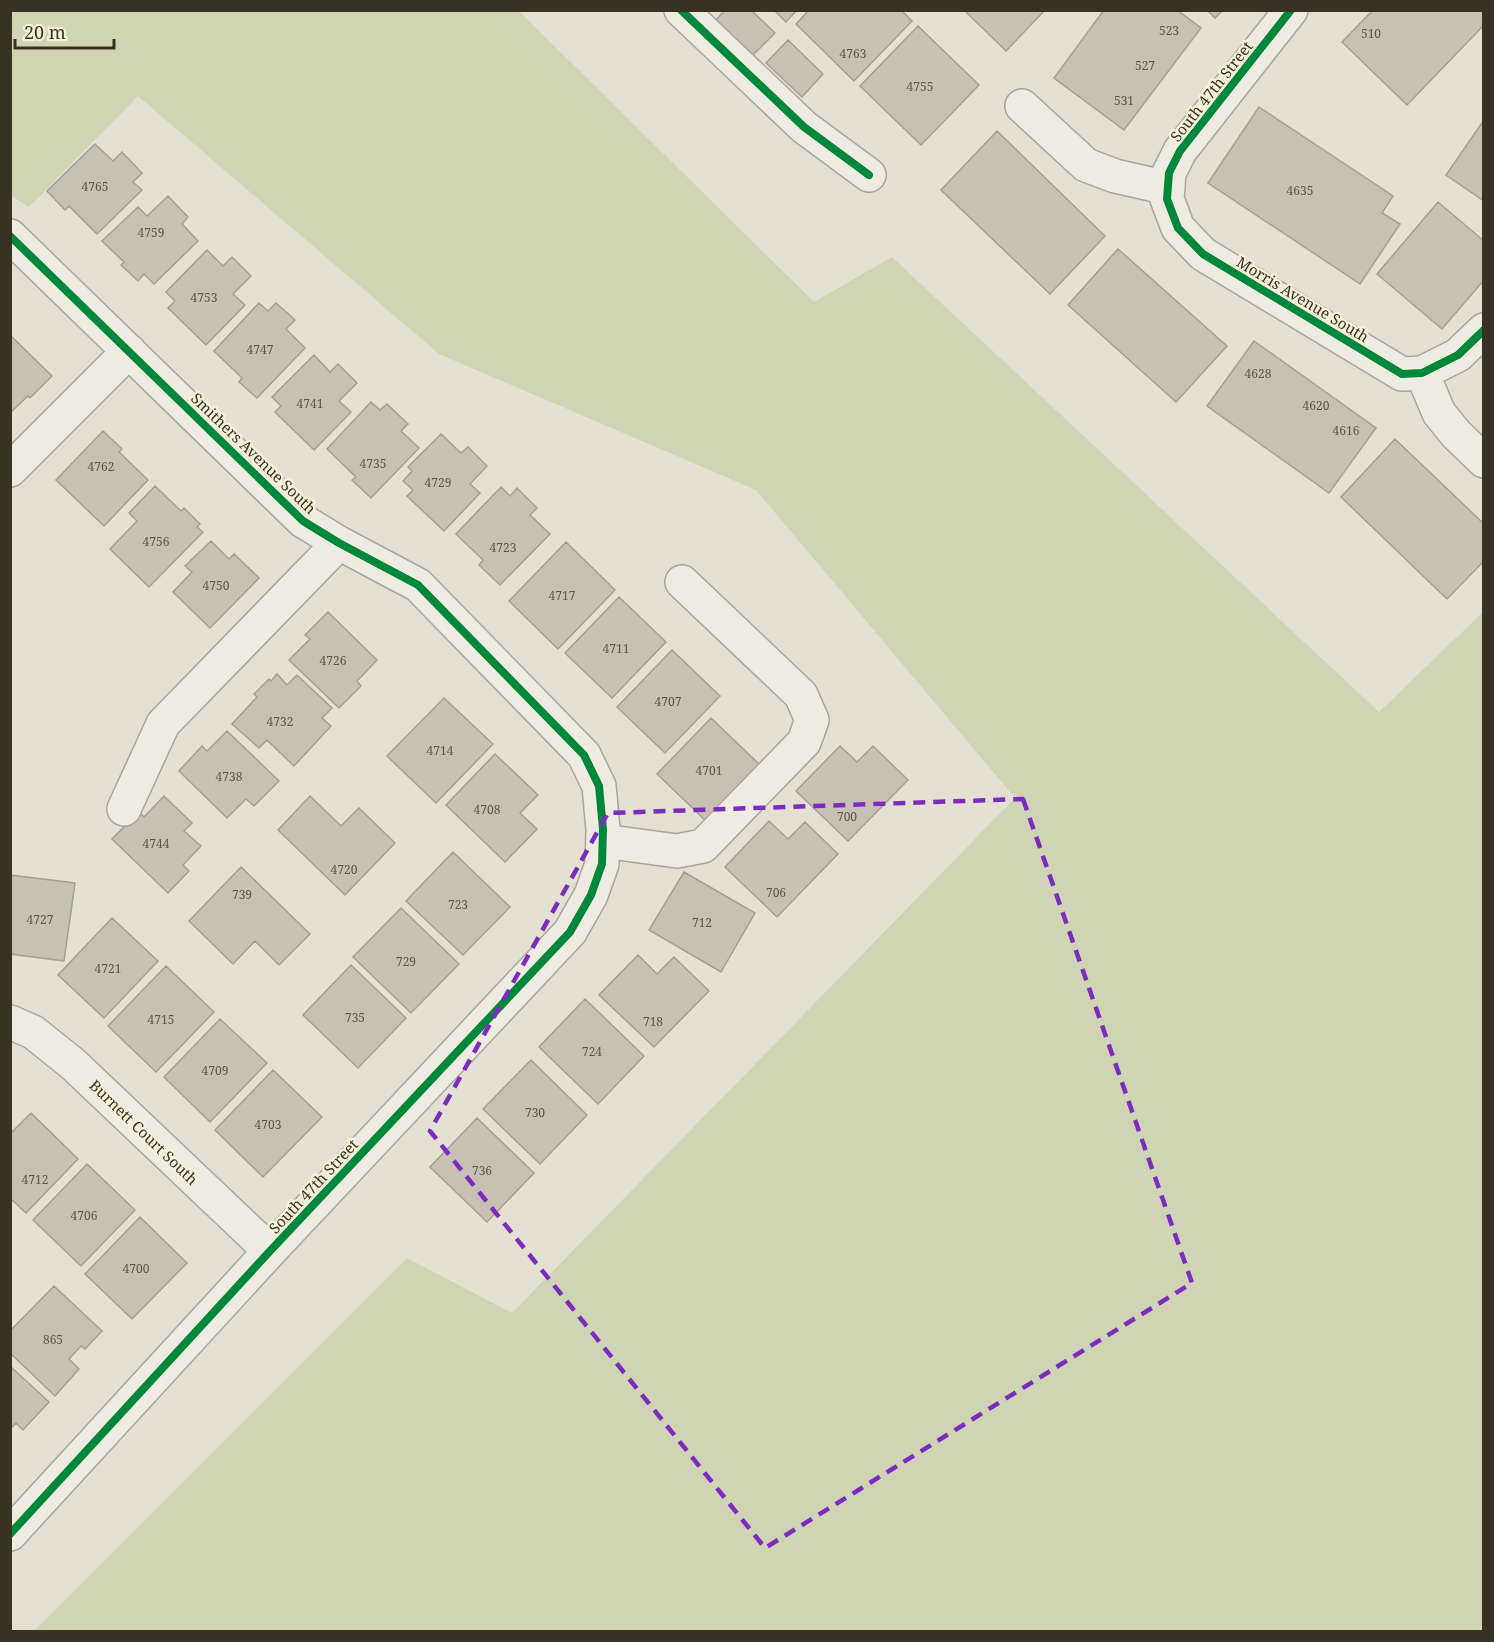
<svg xmlns="http://www.w3.org/2000/svg" width="1494" height="1642" font-family="'Noto Serif',serif">
  <style>
    .green { fill: #cfd4b5 }
    .building { fill: #c8c1b3; stroke: #a59e91; stroke-width: 1.5 }
    .lines { fill: none; stroke-linecap: round; stroke-linejoin: round }
    .minor-casing { stroke: #aaa69a; stroke-width: 36 }
    .minor { stroke: #edebe2; stroke-width: 33 }
    .cycleway-casing { stroke: #f4f0d9; stroke-width: 11 }
    .cycleway { stroke: #00873e; stroke-width: 8 }
    .marked { fill: none; stroke: #7b2cbf; stroke-width: 4.5; stroke-dasharray: 12 8; stroke-linejoin: round }
    .labels { text-anchor: middle; dominant-baseline: central; stroke-width: 5; stroke-linejoin: round; paint-order: stroke }
    .number-label { font-size: 12px; fill: #5d5546 }
    .street-label { font-size: 15px; fill: #393122; stroke: #f4f0d9 }
  </style>
  <rect width="100%" height="100%" fill="#e4e1d2"/>
  <path class="green" d="M10 11H519L814 302 892 257 1379 712 1482 613 1483 614V1631H34L407 1258 512 1313 1015 798 756 490 439 354 138 96 29 207 11 196Z"/>
  <path class="building" d="M725 10H751L775 33 751 57 714 22Z
    M774 10H797L786 22Z
    M809 10H901L912 21 854 81 796 24Z
    M964 10H1045L1006 51Z
    M1104 10H1177L1201 28 1124 130 1054 78Z
    M1207 10H1223L1215 18Z
    M1373 10H1484V25L1407 105 1342 42Z
    M918 26 979 85 921 145 860 86Z
    M788 40 823 74 802 97 766 63Z
    M1259 107 1393 196 1382 213 1400 224 1360 284 1208 183Z
    M1484 120V201L1446 175Z
    M997 131 1105 236 1050 294 941 190Z
    M95 144 113 161 122 152 142 173 133 182 142 190 97 234 69 206 65 210 47 191Z
    M168 196 188 217 182 224 198 241 154 284 144 274 138 281 121 265 124 262 102 241 138 207 147 216Z
    M1438 202 1484 241V280L1442 329 1377 274Z
    M1118 249 1227 346 1176 402 1068 305Z
    M207 250 223 266 232 257 251 276 233 294 245 305 206 345 168 308 175 301 166 292Z
    M259 303 268 311 276 303 295 320 286 329 305 348 257 398 239 382 242 378 214 351Z
    M10 335 52 376 30 398 28 396 10 413Z
    M1254 341 1376 428 1329 493 1207 406Z
    M314 355 330 372 338 364 357 383 339 401 351 412 314 450 275 412 281 406 272 397Z
    M371 402 380 410 387 404 408 424 401 431 419 448 371 498 352 480 356 477 327 449Z
    M103 431 122 449 119 452 148 480 104 526 56 480Z
    M441 434 461 453 468 447 487 466 470 484 480 493 444 531 407 496 413 490 403 481 412 471 408 467Z
    M1395 439 1484 524V561L1447 599 1341 497Z
    M155 486 181 511 184 508 200 524 197 527 203 532 149 587 110 549 137 521 129 513Z
    M501 487 510 496 517 488 537 508 530 515 550 534 500 585 479 565 483 560 456 534Z
    M211 541 229 559 234 554 259 578 210 628 173 592 192 572 185 566Z
    M566 542 615 590 558 649 509 601Z
    M619 597 666 642 612 698 565 653Z
    M328 612 377 660 357 681 361 686 339 708 289 660 310 639 305 635Z
    M672 650 720 696 665 753 617 707Z
    M277 674 287 685 297 675 332 708 322 718 331 726 294 766 267 740 259 748 232 724 257 697 254 694 269 679 271 681Z
    M444 698 493 744 436 803 387 756Z
    M711 718 760 765 706 821 657 774Z
    M227 731 279 781 254 806 246 799 227 818 179 771 202 746 207 751Z
    M840 746 857 762 873 746 908 780 848 841 796 791Z
    M495 754 538 795 520 813 537 829 505 862 446 805Z
    M164 796 192 823 184 831 201 846 183 865 189 871 168 893 112 839 139 812 144 817Z
    M310 796 341 826 359 808 395 843 345 895 278 830Z
    M769 821 788 839 805 822 838 854 777 917 725 867Z
    M453 852 510 907 463 955 406 901Z
    M241 867 310 934 279 965 255 941 233 964 189 921Z
    M684 872 755 913 721 972 649 930Z
    M10 875 75 883 64 961 10 954Z
    M401 908 459 964 411 1013 353 957Z
    M112 918 158 961 104 1018 58 975Z
    M638 955 657 974 674 957 709 991 654 1047 599 995Z
    M351 965 406 1018 358 1068 303 1015Z
    M166 966 214 1012 156 1072 108 1026Z
    M585 999 644 1056 598 1104 539 1047Z
    M220 1019 267 1063 210 1122 164 1077Z
    M531 1060 587 1115 540 1164 483 1109Z
    M273 1070 322 1117 263 1177 215 1130Z
    M31 1113 78 1159 26 1213 10 1198V1134Z
    M477 1118 534 1173 487 1222 430 1167Z
    M87 1164 135 1210 81 1266 33 1220Z
    M140 1217 187 1263 132 1319 85 1274Z
    M54 1286 102 1331 85 1349 81 1346 69 1359 79 1369 55 1396 10 1353V1331Z
    M10 1366 49 1402 23 1430 16 1423 10 1429Z"/>
  <g class="lines">
    <defs>
      <path id="minor" d="M681 10 804 127 869 175
        M1291 10 1180 151 1169 173 1167 199 1178 228 1203 254 1402 374 1422 373 1458 355 1484 330
        M1022 106 1086 165 1115 176 1168 188
        M10 236 303 521 339 543 418 585 584 755 599 786 603 829 602 864 591 895 570 932 270 1251 10 1534
        M1422 373 1439 413 1456 434 1484 461
        M10 470 129 351
        M124 809 163 724 339 543
        M603 841 677 851 703 846 804 742 812 720 801 695 682 582
        M10 1022 33 1032 73 1064 270 1251"/>
    </defs>
    <use href="#minor" class="minor-casing"/>
    <use href="#minor" class="minor"/>
    <defs>
      <path id="cycleway" d="M681 10 804 127 869 175
        M1291 10 1180 151 1169 173 1167 199 1178 228 1203 254 1402 374 1422 373 1458 355 1484 330
        M10 236 303 521 339 543 418 585 584 755 599 786 603 829 602 864 591 895 570 932 270 1251 10 1534"/>
    </defs>
    <use href="#cycleway" class="cycleway-casing"/>
    <use href="#cycleway" class="cycleway"/>
  </g>
  <path class="marked" d="M1023 799 1192 1283 765 1548 430 1131 608 813Z"/>
  <g class="labels">
    <g class="number-label">
      <text x="1169" y="30">523</text>
      <text x="1371" y="33">510</text>
      <text x="853" y="53">4763</text>
      <text x="1145" y="65">527</text>
      <text x="920" y="86">4755</text>
      <text x="1124" y="100">531</text>
      <text x="95" y="186">4765</text>
      <text x="1300" y="190">4635</text>
      <text x="151" y="232">4759</text>
      <text x="204" y="297">4753</text>
      <text x="260" y="349">4747</text>
      <text x="1258" y="373">4628</text>
      <text x="310" y="403">4741</text>
      <text x="1316" y="405">4620</text>
      <text x="1346" y="430">4616</text>
      <text x="373" y="463">4735</text>
      <text x="101" y="466">4762</text>
      <text x="438" y="482">4729</text>
      <text x="156" y="541">4756</text>
      <text x="503" y="547">4723</text>
      <text x="216" y="585">4750</text>
      <text x="562" y="595">4717</text>
      <text x="616" y="648">4711</text>
      <text x="333" y="660">4726</text>
      <text x="668" y="701">4707</text>
      <text x="280" y="721">4732</text>
      <text x="440" y="750">4714</text>
      <text x="709" y="770">4701</text>
      <text x="229" y="776">4738</text>
      <text x="487" y="809">4708</text>
      <text x="847" y="816">700</text>
      <text x="156" y="843">4744</text>
      <text x="344" y="869">4720</text>
      <text x="776" y="892">706</text>
      <text x="242" y="894">739</text>
      <text x="458" y="904">723</text>
      <text x="40" y="919">4727</text>
      <text x="702" y="922">712</text>
      <text x="406" y="961">729</text>
      <text x="108" y="968">4721</text>
      <text x="355" y="1017">735</text>
      <text x="161" y="1019">4715</text>
      <text x="653" y="1021">718</text>
      <text x="592" y="1051">724</text>
      <text x="215" y="1070">4709</text>
      <text x="535" y="1112">730</text>
      <text x="268" y="1124">4703</text>
      <text x="482" y="1170">736</text>
      <text x="35" y="1179">4712</text>
      <text x="84" y="1215">4706</text>
      <text x="136" y="1268">4700</text>
      <text x="53" y="1339">865</text>
    </g>
    <g class="street-label">
      <text transform="translate(1211 91) rotate(-52)">South 47th Street</text>
      <text transform="translate(1303 299) rotate(31)">Morris Avenue South</text>
      <text transform="translate(254 453) rotate(44)">Smithers Avenue South</text>
      <text transform="translate(144 1132) rotate(44)">Burnett Court South</text>
      <text transform="translate(313 1186) rotate(-47)">South 47th Street</text>
    </g>
  </g>
  <rect width="1494" height="1642" fill="none" stroke="#393122" stroke-width="24"/>
  <path d="M15 39v9h99v-9" fill="none" stroke="#393122" stroke-width="3"/>
  <text x="24" y="39" font-size="18" fill="#393122" stroke="#f4f0d9" stroke-width="4.5" paint-order="stroke">20 m</text>
</svg>
